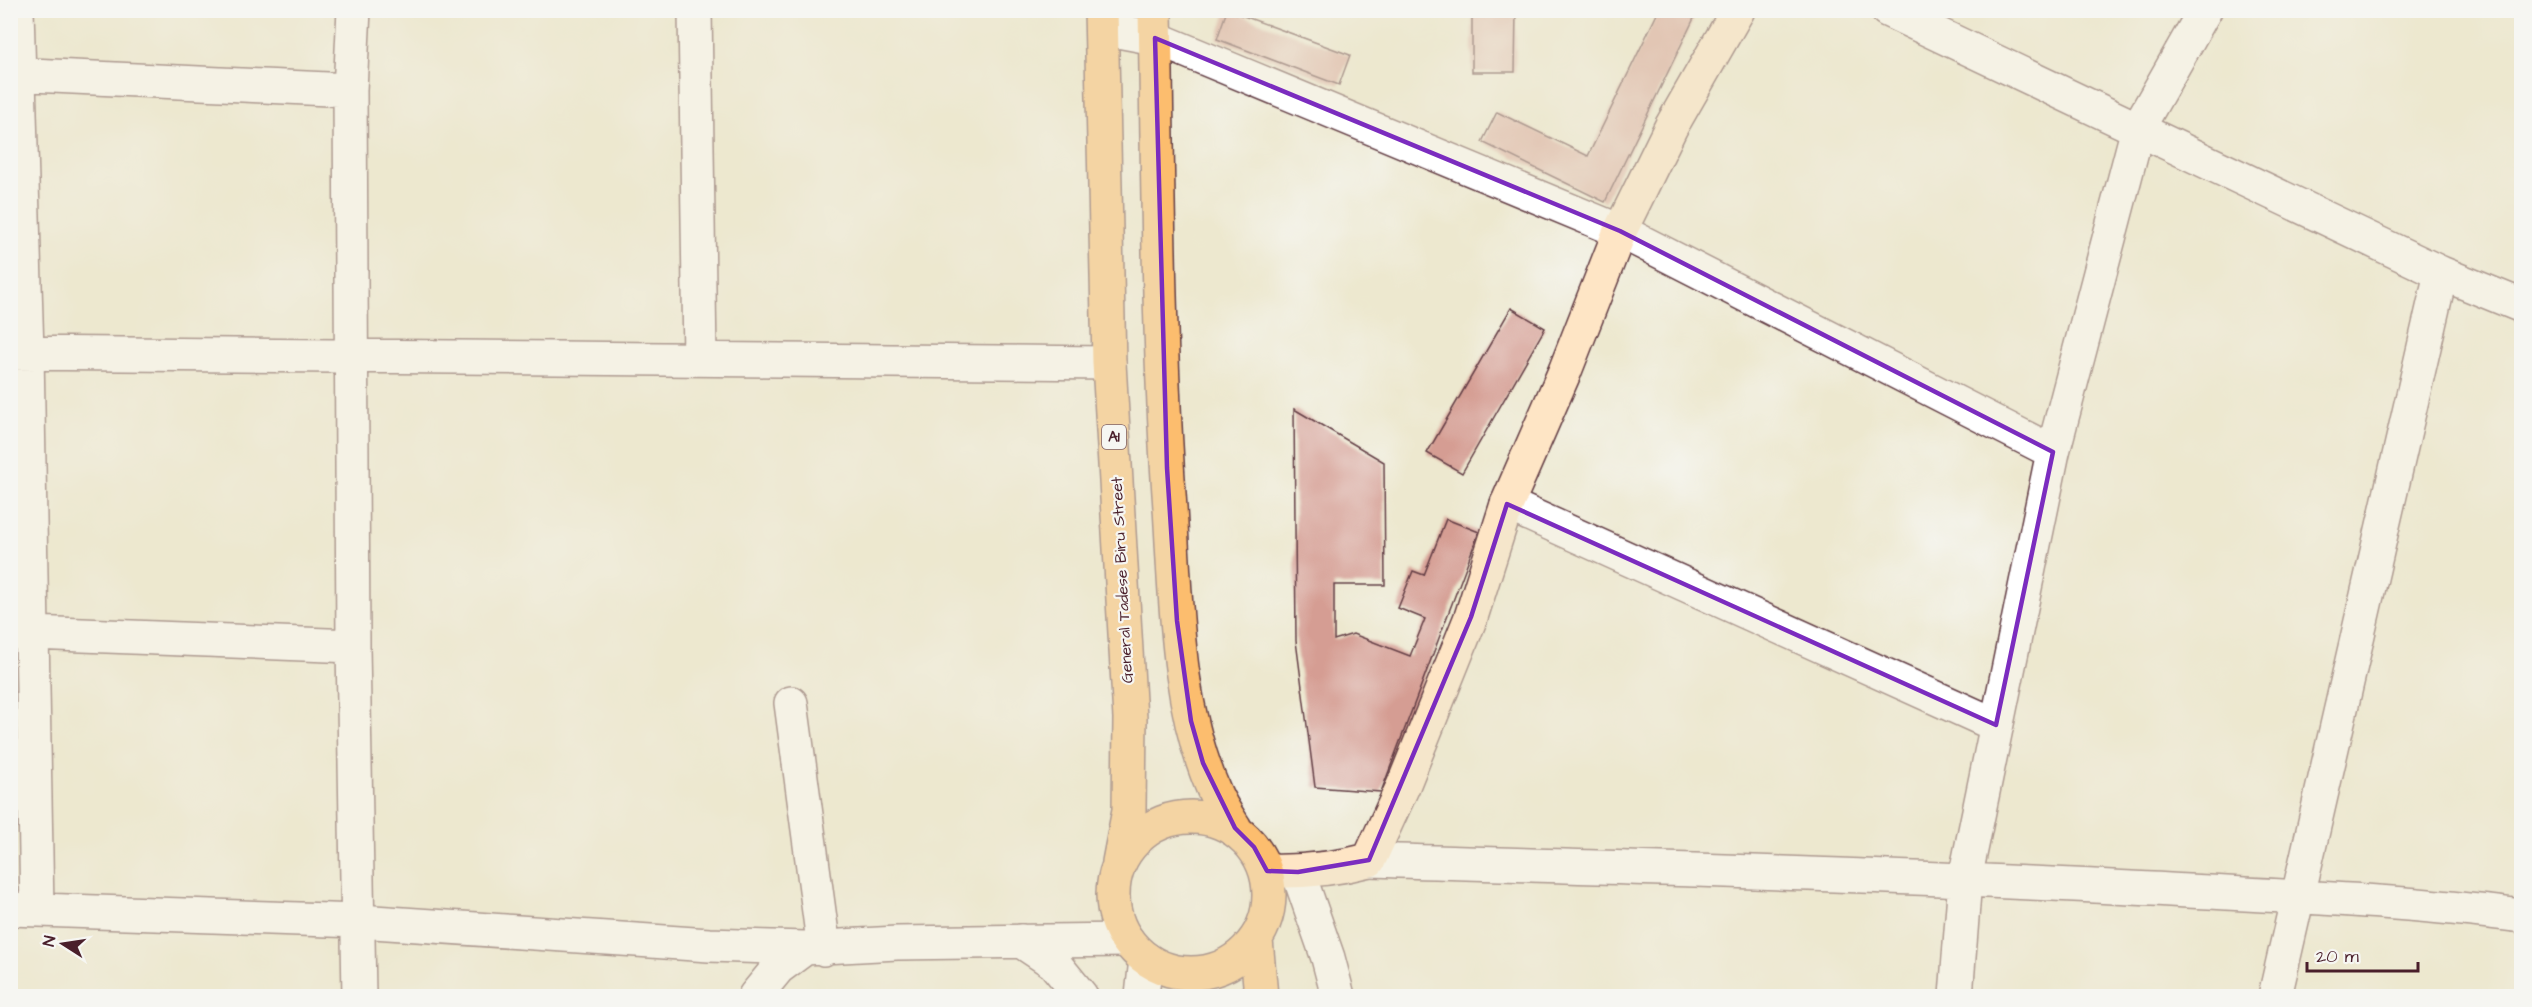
<svg xmlns="http://www.w3.org/2000/svg" width="2532" height="1007" font-family="'Architects Daughter',sans-serif">
  <style>
    .building { fill: #d59d93 }
    .lines { fill: none; stroke-linecap: round; stroke-linejoin: round }
    .street-casing { stroke: #623d44; stroke-width: 36 }
    .secondary-casing { stroke: #623d44; stroke-width: 36 }
    .primary-casing { stroke: #623d44; stroke-width: 36 }
    .street { stroke: #fff; stroke-width: 33 }
    .secondary { stroke: #fee5c5; stroke-width: 33 }
    .primary { stroke: #fcbd6e; stroke-width: 33 }
    .marked { fill: none; stroke: #7b2cbf; stroke-width: 4.5; stroke-linejoin: round }
    .labels { text-anchor: middle; dominant-baseline: central; stroke-width: 4.5; stroke-linejoin: round; paint-order: stroke }
    .shield { fill: #f6f6f2; stroke: #7e6067; stroke-width: 1.5 }
    .shield-label { font-size: 15px; font-weight: bold; fill: #4a1f2b }
    .street-label { font-size: 16px; fill: #4a1f2b; stroke: #f6f6f2 }
  </style>
  <rect width="100%" height="100%" fill="#f6f6f2"/>
  <filter id="ink" filterUnits="userSpaceOnUse"><feTurbulence type="fractalNoise" baseFrequency=".0167" numOctaves="2"/><feDisplacementMap in="SourceGraphic" scale="12" xChannelSelector="R" yChannelSelector="G"/><feConvolveMatrix kernelMatrix="1 2 1 2 8 2 1 2 1" color-interpolation-filters="sRGB"/></filter>
  <filter id="wash" filterUnits="userSpaceOnUse"><feTurbulence type="fractalNoise" baseFrequency=".008" numOctaves="4" result="noise"/><feDisplacementMap in="SourceGraphic" scale="24" xChannelSelector="R" yChannelSelector="G"/><feGaussianBlur stdDeviation="1.35" result="paint"/><feColorMatrix in="noise" values="0 0 0 0 0 0 0 0 0 0 0 0 0 0 0 0 0 1.4 0 .05"/><feComposite in="paint" operator="in"/></filter>
  <g filter="url(#wash)">
    <rect width="100%" height="100%" fill="#ede8cf"/>
    <g id="blocks">
      <path class="building" d="M1227 10 1350 55 1339 85 1217 39Z
        M1472 10H1516L1515 72H1472Z
        M1659 10H1698L1605 202 1482 142 1497 112 1588 156Z
        M1511 308 1545 328 1462 473 1427 453Z
        M1294 409 1384 462 1385 585H1334V640L1353 634 1410 656 1425 619 1398 608 1413 571 1424 575 1446 519 1479 532 1381 792 1315 787 1296 641Z"/>
    </g>
  </g>
  <g filter="url(#ink)">
    <use href="#blocks" fill-opacity="0" stroke="#623d44" stroke-width="1.5"/>
    <g class="lines">
      <defs>
        <path id="street" d="M17 10 27 353 37 910
          M354 10 350 90 353 646 359 996
          M695 10 700 359
          M1887 10 2441 273 2522 306
          M1102 28 1155 38 1620 231 2053 452
          M10 74 350 90
          M10 353 1109 363
          M1507 504 1996 725
          M32 633 353 646
          M791 703 824 949
          M1369 860C1630 868 1891 875 2152 889 2275 896 2399 900 2522 916
          M1298 872 1328 958 1338 996
          M10 909 359 921 709 945 805 948 897 943 1127 940
          M1021 941 1054 963 1081 996
          M755 996 778 968 805 948
          M1142 996 1146 959
          M1956 996 1965 879 2053 452 2138 128 2205 10
          M2275 996 2441 273"/>
        <path id="secondary" d="M1267 871C1303 872 1335 869 1369 860L1403 786 1471 617 1507 504 1565 371 1620 231 1671 127 1738 10"/>
        <path id="primary" d="M1101 10 1109 363 1130 718 1129 810 1119 862
          M1155 10C1158 176 1158 343 1170 508 1176 601 1176 707 1215 793 1220 805 1228 817 1235 828
          M1113 895a78 78 0 1 1 156 0a78 78 0 1 1-156 0Z
          M1256 940 1261 996"/>
      </defs>
      <use href="#street" class="street-casing"/>
      <use href="#secondary" class="secondary-casing"/>
      <use href="#primary" class="primary-casing"/>
      <use href="#street" class="street"/>
      <use href="#secondary" class="secondary"/>
      <use href="#primary" class="primary"/>
    </g>
  </g>
  <path d="M0 0H2532V1007H0ZM1155 38 1620 231 2053 452 1996 725 1507 504 1471 617 1369 860 1298 872 1267 871 1254 847 1235 828 1203 763 1191 721 1177 621 1167 468Z" fill="#ede8cf" fill-opacity=".55" fill-rule="evenodd"/>
  <path class="marked" d="M1155 38 1620 231 2053 452 1996 725 1507 504 1471 617 1369 860 1298 872 1267 871 1254 847 1235 828 1203 763 1191 721 1177 621 1167 468Z"/>
  <g class="labels">
    <rect class="shield" x="1102" y="425" width="24" height="24" rx="4.5"/>
    <g class="shield-label">
      <text x="1114" y="437">A1</text>
    </g>
    <g class="street-label">
      <text transform="translate(1122 580) rotate(-93)">General Tadese Biru Street</text>
    </g>
  </g>
  <rect width="2532" height="1007" fill="none" stroke="#f6f6f2" stroke-width="36"/>
  <g transform="translate(63 944) rotate(282)" stroke="#f6f6f2" stroke-width="4.5" paint-order="stroke">
  <path d="M0-4.5L10 22L0 15L-10 22Z" fill="#4a1f2b"/>
  <text y="-9" font-size="16" font-weight="bold" text-anchor="middle" fill="#4a1f2b">N</text>
  </g>
  <path d="M2307 962v9h111v-9" fill="none" stroke="#4a1f2b" stroke-width="3"/>
  <text x="2316" y="962" font-size="18" fill="#4a1f2b" stroke="#f6f6f2" stroke-width="4.5" paint-order="stroke">20 m</text>
</svg>
